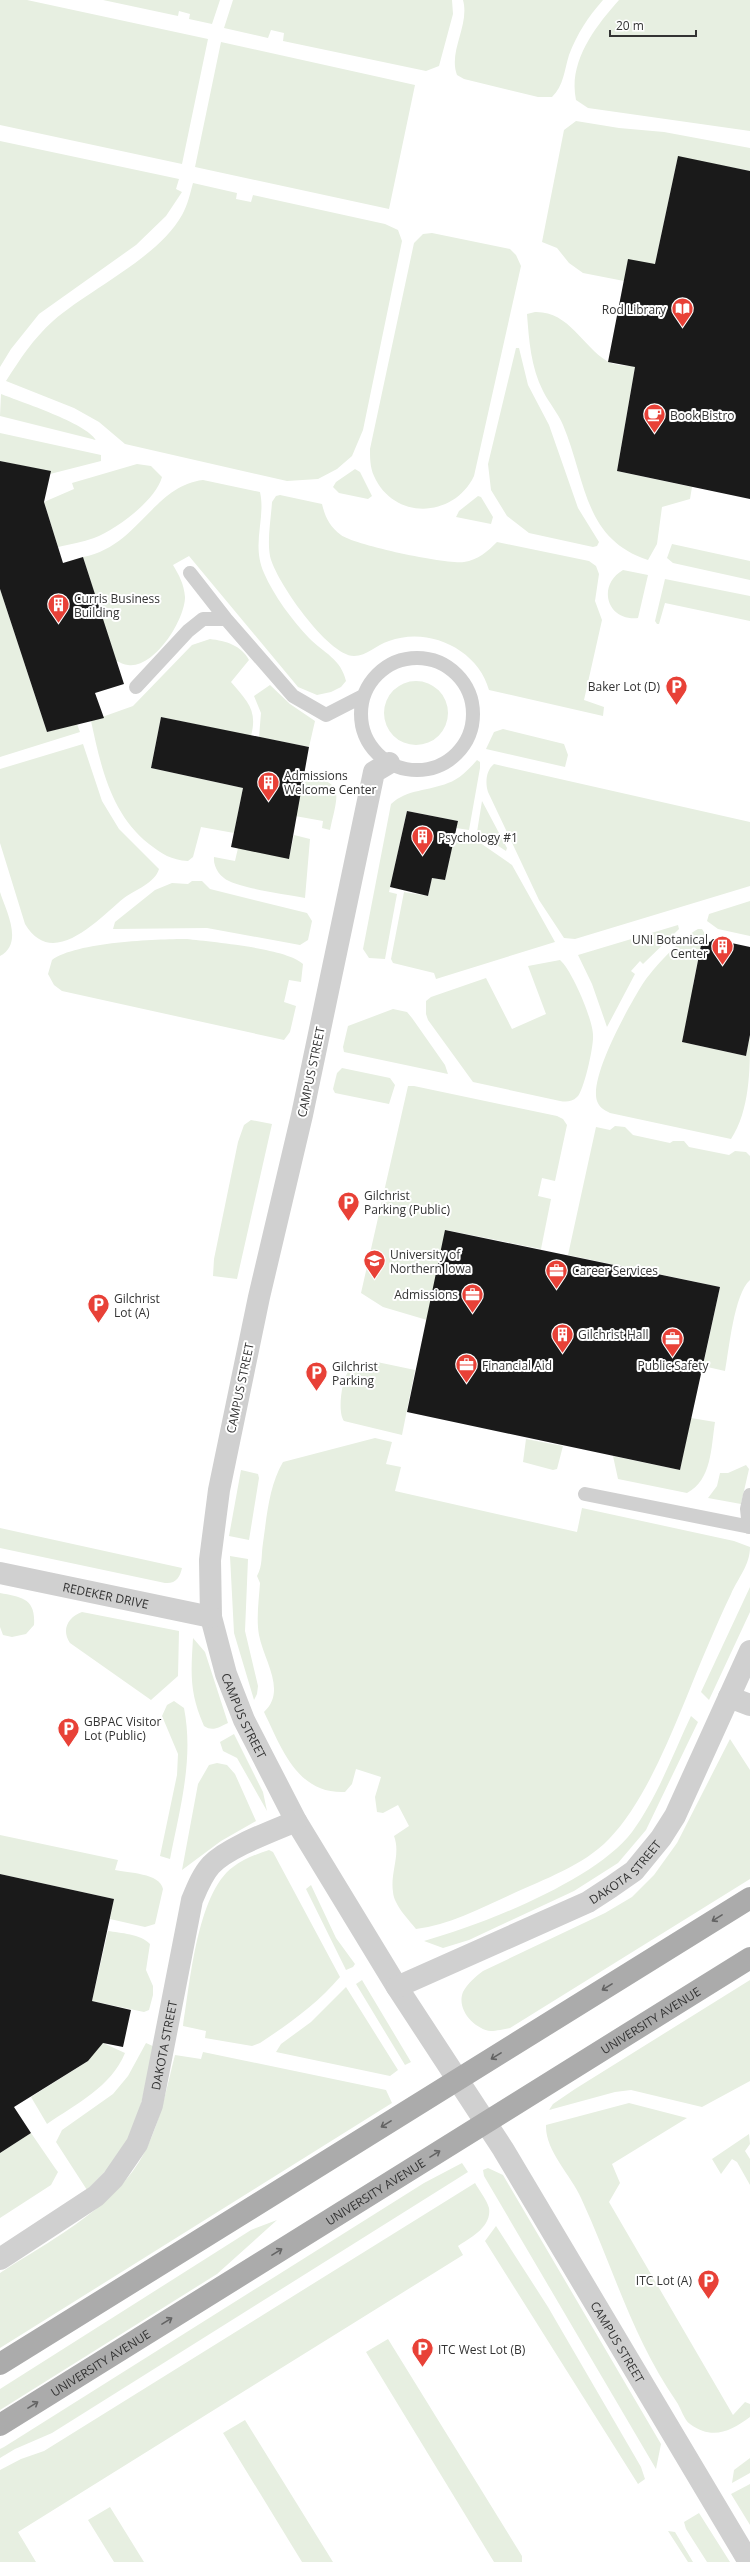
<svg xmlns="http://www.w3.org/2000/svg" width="750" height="2562" font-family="'Open Sans',sans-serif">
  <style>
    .green { fill: #e7efe1 }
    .building { fill: #1a1a1a }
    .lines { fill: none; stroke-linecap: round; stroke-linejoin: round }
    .lane { stroke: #d0d0d0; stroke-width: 14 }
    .street { stroke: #d0d0d0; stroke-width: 22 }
    .primary { stroke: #ababab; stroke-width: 22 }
    .oneway { stroke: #636363 }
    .labels { text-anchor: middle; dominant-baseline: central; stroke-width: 4; stroke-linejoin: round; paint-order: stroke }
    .poi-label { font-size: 12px; fill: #333; stroke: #fff; text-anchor: start }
    .street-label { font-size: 12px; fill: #333; stroke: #fff }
  </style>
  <rect width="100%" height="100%" fill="#fff"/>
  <path class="green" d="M0 0H27L208 39 182 164 0 125Z
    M103 0H220L212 24 189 19 190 14 179 11 178 16Z
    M233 0H452L453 14 439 66 426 71 283 41 284 33 271 30 268 38 224 28Z
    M463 0H603C588 17 577 34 569 55 564 71 564 85 552 97H538L464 79 457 75C448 51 470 25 463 0Z
    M619 0H750V131L588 108 576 100C568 62 595 27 619 0Z
    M221 42 415 85 389 209 195 167Z
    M576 121 619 128 664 132 750 148V171L678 157 655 264 624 281 583 273 569 263 557 248 542 242 564 130Z
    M0 141 179 179 176 189 182 192 166 216 136 245 39 314 11 349 0 367Z
    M193 183 237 193 236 199 251 202 253 195 385 224 398 230 402 241 363 430 352 456 337 469 318 479 287 481 125 444 99 422 74 408 6 381C20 359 33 339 53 321 91 288 158 258 182 215 188 204 190 194 193 183Z
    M432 233 510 249 516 255 521 266 474 476C454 518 394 521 374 476 370 467 370 458 370 449L414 243 423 234Z
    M535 312C569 311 582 346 607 361 614 366 627 365 635 367L617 471 692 487 690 499 662 507 657 544 648 560C583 539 586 479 563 425 558 413 549 403 543 391 531 367 529 341 527 314Z
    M516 348H519L528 385 549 425 578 508 599 542 597 546 593 547 529 533 507 516 491 490 488 464Z
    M1 394C21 402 86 423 96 440L0 416Z
    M0 433 101 455V461L50 474 48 471 0 461Z
    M137 464 151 466 162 477C156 500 116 530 94 538 83 542 70 544 58 547L44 502 74 489 72 483Z
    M355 469 360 472 372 496 368 499 339 493 333 487 336 482Z
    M203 480 260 492C266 519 251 544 264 573 274 596 292 620 309 638 324 653 341 659 346 681L341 687 331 692 317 695 298 687 189 556 173 565C179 575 184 584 185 597 185 620 154 669 128 665 124 665 120 662 116 661L83 557C138 547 153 486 203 480Z
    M280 495 322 504C325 517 330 527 341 535 354 545 448 565 464 562 478 560 488 551 497 542L589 561 596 566 599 574 595 601 602 620 584 700 604 707 603 716 489 690C478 649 428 626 389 641 376 645 367 656 354 656 328 656 275 580 270 556 267 539 271 519 272 502L276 496Z
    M478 496 481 497 493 517 491 524 456 517 459 511Z
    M672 544 750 561V580L673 563 667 558Z
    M623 570 648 575 638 618C606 621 597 585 623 570Z
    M665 579 750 596V621L665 603 659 624H657L655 621Z
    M0 589 47 732 77 724 80 732 0 757Z
    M210 639C226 641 241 645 249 660L231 682C247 701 258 710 251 736L161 717 151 768 243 788 234 833 201 827 193 857 188 861C171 860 162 854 149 844 111 814 101 767 91 721L133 706 192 645Z
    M384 713a32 32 0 1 1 64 0a32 32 0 1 1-64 0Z
    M270 685 290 704 315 721 309 747 259 737 261 713 254 696Z
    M503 729 564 744 568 755 565 767 486 749 494 732Z
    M83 744 102 801 119 829 159 869C155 883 135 890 124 898 99 918 53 971 25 924L0 843V769Z
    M477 760 480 762V768L469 830 456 828 458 821 407 811 389 892 397 894 385 959 369 958 363 949 391 804C407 789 429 791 448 783 460 779 469 769 477 760Z
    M494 764 750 822V886L575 939 564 938 539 900 488 792C485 783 486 770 494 764Z
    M303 774C346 783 338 792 330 830L322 828 323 821 295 816Z
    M482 801 507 848 506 851 477 832Z
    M294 835 310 839 305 898C285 894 245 889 229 881 220 877 213 867 214 857L235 861 238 848 289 858Z
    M454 837 476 840 512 865 555 942 436 979 434 973 393 963 391 959 404 892 428 896 432 878 445 880Z
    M192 881H202L210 889 307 913 312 921 308 940 300 945 207 928 113 929 115 922 155 890 172 883 188 884Z
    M0 892C6 911 24 943 0 956Z
    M750 901V936L718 929 707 921 709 914Z
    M678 925 679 929 643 964 640 961 631 971 635 974 607 1027 592 984 578 955Z
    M698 929H702L710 942 702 940 693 985 739 997 692 996 682 1042 746 1056 750 1035C750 1070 750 1110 731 1139L610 1113C604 1110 599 1107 597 1101 589 1077 629 1006 642 985 653 968 680 939 698 929Z
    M187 939C211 942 287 948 303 964L301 982 289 980 284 1002 296 1006 290 1032 284 1040 62 991 54 985 48 974 52 960C76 942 156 939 187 939Z
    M560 960C572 970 593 1020 593 1035 594 1045 584 1091 577 1097 572 1102 566 1102 560 1101L473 1082 428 1020 426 1014V1001L431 997 486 978 512 1029 546 1014 528 966Z
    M393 1009 407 1012 412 1018 445 1065 448 1074 344 1052 343 1047 348 1026Z
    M342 1068 390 1078 395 1085 389 1104 335 1093 333 1089 337 1073Z
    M408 1086H414L557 1116 563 1119 567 1125 555 1181 542 1178 538 1196 551 1199 541 1249 446 1230 427 1320 383 1307 361 1293Z
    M251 1120 272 1124 237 1279 213 1276 214 1259 238 1142 244 1125Z
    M615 1126 625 1127 633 1135 670 1143 673 1141H684L689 1147 729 1155 735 1151 746 1152 750 1156V1280C734 1294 729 1350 725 1371L703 1366 720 1287 568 1255 596 1127 610 1130Z
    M377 1362 415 1370 402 1435 344 1421C337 1412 342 1380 348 1372 355 1363 367 1363 377 1362Z
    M691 1418 715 1422C711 1447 712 1480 687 1493L618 1479 613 1456 680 1470Z
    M375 1438 392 1442 386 1464 401 1467 395 1491 577 1532 582 1508 734 1541 750 1547C750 1565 738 1578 731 1594 723 1610 716 1627 709 1643 683 1702 653 1794 609 1839 583 1866 544 1879 512 1894 481 1908 449 1925 416 1929 408 1919 394 1905 393 1892 390 1872 401 1855 394 1836L409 1826 398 1805 383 1813 377 1812 375 1797 381 1777 356 1769 352 1784 345 1792C297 1794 282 1749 264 1712 287 1691 264 1661 259 1635 256 1619 259 1599 260 1583L257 1576C263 1565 261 1555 263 1543 267 1515 269 1486 283 1462Z
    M526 1439 563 1446 557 1469 553 1470 523 1462Z
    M746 1465 749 1469 741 1504 708 1498 717 1486 720 1473H728Z
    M241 1470 258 1474 259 1478 249 1540 229 1536Z
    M0 1528 182 1568C180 1577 176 1584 165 1583L0 1548Z
    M230 1556 248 1559 245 1631 258 1686 257 1694 254 1700 234 1633Z
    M750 1587V1612L709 1700 701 1692Z
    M0 1593C21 1597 36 1598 34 1625L26 1634 12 1637 3 1635 0 1627Z
    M82 1612 179 1631 178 1676 151 1700 70 1643C61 1630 68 1617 82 1612Z
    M193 1638 205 1652 228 1723C219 1727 213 1732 204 1726 189 1692 191 1673 193 1638Z
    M174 1701 184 1708C194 1759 180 1808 170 1859L160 1856 177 1775 178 1754 162 1716 167 1705Z
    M691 1716 698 1722 646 1830 618 1863 574 1891 469 1940 443 1948 424 1941C482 1925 596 1880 632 1832 657 1798 673 1754 691 1716Z
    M234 1734 263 1792 267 1811 237 1758 223 1751 220 1742Z
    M730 1739 750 1770V1879L510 2028C504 2029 496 2031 491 2031 474 2029 456 2009 463 1992 468 1983 475 1977 483 1971L605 1913 632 1897 654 1875 677 1843Z
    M217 1763 227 1765 235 1774 256 1821 221 1841 182 1870 198 1784 209 1765Z
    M0 1835 118 1860 115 1870C128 1873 160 1873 163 1889L155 1924 145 1927 110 1919 114 1899 0 1874Z
    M269 1850 273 1852 340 1977C317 2004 290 2023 260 2043L252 2046 205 2038 206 2031 183 2026C190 1984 197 1893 233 1867 243 1859 257 1854 269 1850Z
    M311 1885 336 1938 355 1964 353 1967 346 1970 306 1889Z
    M108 1931C120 1933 141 1934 150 1944L146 1970 153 1986V1995L149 2010 144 2012 92 2001Z
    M362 1980 411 2062 405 2065 356 1984Z
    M750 1980V2081L702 2107 631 2090 615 2092 549 2110 553 2104 575 2089Z
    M346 1987 398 2070 390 2076 276 2052 281 2044 311 2022Z
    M101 2042 125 2053C111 2087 76 2104 47 2124L31 2097 88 2061Z
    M146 2043 155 2047 136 2124 119 2157 87 2190 56 2142 62 2130 113 2094 128 2076Z
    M203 2052 386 2090 392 2103 0 2348V2273C49 2241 107 2212 139 2162 159 2130 166 2090 175 2055L201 2059Z
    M629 2103 687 2118 612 2164 620 2183 609 2202 733 2415 745 2402 750 2404V2417C730 2432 712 2440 690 2424 684 2420 681 2408 676 2401 632 2337 613 2267 581 2198 571 2175 545 2151 546 2125Z
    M31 2133 55 2168 58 2172 51 2185 0 2218V2153Z
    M749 2134 750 2144 745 2151 750 2159V2185L737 2162 732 2159 721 2174 712 2159Z
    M462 2163 468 2172 52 2433 15 2449 0 2458V2449L4 2447 424 2183Z
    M488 2168 503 2175 661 2444 656 2469 484 2176 483 2170Z
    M475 2183C479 2190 487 2200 489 2208 492 2227 470 2238 458 2246L463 2255 18 2532 36 2562H0V2470L21 2459 44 2451Z
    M277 2220 217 2274 0 2410V2389L251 2230Z
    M496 2226 548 2307 641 2467 645 2479 638 2484 485 2241Z
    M388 2339 522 2556V2562H494L366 2352Z
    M245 2420 333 2562H302L223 2433Z
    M750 2458V2473L732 2483 734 2470Z
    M750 2484V2525L731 2494Z
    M110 2507 144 2562H114L88 2520Z
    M699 2513 730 2562H707L686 2529 684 2522Z
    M668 2531 675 2532 693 2562H688Z"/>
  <path class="building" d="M678 156 750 171V499L617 471 635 367 608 362 628 259 655 264Z
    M0 461 51 471 44 502 63 563 83 557 124 684 95 693 104 718 47 732 0 589Z
    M161 717 309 747 289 859 231 847 243 788 151 768Z
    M407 811 458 821 445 880 432 878 428 896 390 887Z
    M713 939 750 947V1035L746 1056 682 1042 702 940 710 942Z
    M445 1230 720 1287 680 1470 407 1412Z
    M0 1874 114 1899 92 2001 131 2010 123 2047 103 2043 88 2061 14 2107 31 2133 0 2153Z"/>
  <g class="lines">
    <path class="lane" d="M190 573 226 619 293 696 326 715 363 696
      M361 714a56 56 0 1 1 112 0a56 56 0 1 1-112 0Z
      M136 687 188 631 203 619H226
      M585 1494 750 1527
      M749 1527 747 1509 750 1495"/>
    <g class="street">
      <path id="s1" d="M389 763 374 772 302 1115 259 1297 219 1490 210 1560 211 1617 226 1674 244 1720 296 1821 397 1987 503 2149 749 2562"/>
      <path id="s2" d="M0 1573 211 1617"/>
      <path d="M729 1697 750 1705"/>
      <path id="s3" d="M397 1987 588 1902 611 1887 634 1871 661 1838 675 1816 750 1651"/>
      <path id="s4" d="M0 2259 96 2196 113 2179 137 2144 152 2105 192 1900C197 1888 202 1875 211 1865 228 1847 273 1831 296 1821"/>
    </g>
    <g class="primary">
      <path d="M0 2364 750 1898"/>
      <path id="s5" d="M0 2425 750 1958"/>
    </g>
  </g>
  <defs><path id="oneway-shaft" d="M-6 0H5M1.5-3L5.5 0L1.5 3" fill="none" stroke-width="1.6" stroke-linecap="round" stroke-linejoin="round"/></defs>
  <g class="oneway">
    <use href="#oneway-shaft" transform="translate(717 1918) rotate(148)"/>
    <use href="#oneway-shaft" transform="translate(607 1987) rotate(148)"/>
    <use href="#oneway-shaft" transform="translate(496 2056) rotate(148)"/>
    <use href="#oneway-shaft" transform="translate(386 2124) rotate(148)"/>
    <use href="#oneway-shaft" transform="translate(435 2154) rotate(-32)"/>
    <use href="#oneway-shaft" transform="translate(277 2252) rotate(-32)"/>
    <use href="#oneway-shaft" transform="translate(167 2321) rotate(-32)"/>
    <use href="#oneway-shaft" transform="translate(33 2405) rotate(-32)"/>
  </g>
  <defs>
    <symbol id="library-pin" viewBox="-11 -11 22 30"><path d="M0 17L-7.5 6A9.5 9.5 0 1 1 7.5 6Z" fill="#e84137" stroke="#fff"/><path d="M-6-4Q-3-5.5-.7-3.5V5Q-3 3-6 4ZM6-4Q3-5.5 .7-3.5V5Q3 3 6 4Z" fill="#fff"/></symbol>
    <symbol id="cafe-pin" viewBox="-11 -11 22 30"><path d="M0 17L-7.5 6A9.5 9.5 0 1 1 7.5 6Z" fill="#e84137" stroke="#fff"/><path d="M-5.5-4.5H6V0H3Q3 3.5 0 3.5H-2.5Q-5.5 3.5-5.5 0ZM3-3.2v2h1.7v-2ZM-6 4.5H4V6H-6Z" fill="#fff"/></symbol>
    <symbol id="building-pin" viewBox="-11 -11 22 30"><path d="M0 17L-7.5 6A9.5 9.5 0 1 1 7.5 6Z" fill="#e84137" stroke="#fff"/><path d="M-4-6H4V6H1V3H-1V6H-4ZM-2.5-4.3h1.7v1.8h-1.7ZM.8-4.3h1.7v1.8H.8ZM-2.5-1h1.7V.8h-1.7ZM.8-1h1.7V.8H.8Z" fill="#fff"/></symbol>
    <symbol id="parking-pin" viewBox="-11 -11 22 30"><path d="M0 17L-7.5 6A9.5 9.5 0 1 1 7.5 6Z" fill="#e84137" stroke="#fff"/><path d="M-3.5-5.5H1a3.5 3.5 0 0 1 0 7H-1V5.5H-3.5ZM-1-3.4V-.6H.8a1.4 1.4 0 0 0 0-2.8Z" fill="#fff"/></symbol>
    <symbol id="university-pin" viewBox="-11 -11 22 30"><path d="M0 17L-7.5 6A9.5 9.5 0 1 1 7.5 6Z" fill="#e84137" stroke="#fff"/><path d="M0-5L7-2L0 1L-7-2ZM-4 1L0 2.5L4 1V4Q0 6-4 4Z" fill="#fff"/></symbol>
    <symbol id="office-pin" viewBox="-11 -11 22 30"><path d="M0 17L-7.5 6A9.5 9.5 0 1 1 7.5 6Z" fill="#e84137" stroke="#fff"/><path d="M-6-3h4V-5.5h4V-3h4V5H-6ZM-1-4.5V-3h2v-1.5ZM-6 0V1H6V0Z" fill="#fff"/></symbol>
  </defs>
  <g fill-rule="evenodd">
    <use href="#library-pin" x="670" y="296" width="25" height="34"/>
    <use href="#cafe-pin" x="642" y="402" width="25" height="34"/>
    <use href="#building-pin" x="46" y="592" width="25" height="34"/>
    <use href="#parking-pin" x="664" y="674" width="25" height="34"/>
    <use href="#building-pin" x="256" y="770" width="25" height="34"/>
    <use href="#building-pin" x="410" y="824" width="25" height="34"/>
    <use href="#building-pin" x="710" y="934" width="25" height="34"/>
    <use href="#parking-pin" x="336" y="1190" width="25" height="34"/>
    <use href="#university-pin" x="362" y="1248" width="25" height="34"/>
    <use href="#office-pin" x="544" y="1258" width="25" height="34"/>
    <use href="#office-pin" x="460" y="1282" width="25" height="34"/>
    <use href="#parking-pin" x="86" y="1292" width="25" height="34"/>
    <use href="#building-pin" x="550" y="1322" width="25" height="34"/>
    <use href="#office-pin" x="660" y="1326" width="25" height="34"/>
    <use href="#office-pin" x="454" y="1352" width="25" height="34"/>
    <use href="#parking-pin" x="304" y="1360" width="25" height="34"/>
    <use href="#parking-pin" x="56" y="1716" width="25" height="34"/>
    <use href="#parking-pin" x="696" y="2268" width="25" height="34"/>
    <use href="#parking-pin" x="410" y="2336" width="25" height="34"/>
  </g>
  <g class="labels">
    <g class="poi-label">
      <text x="666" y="309" text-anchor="end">Rod Library</text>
      <text x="670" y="415">Book Bistro</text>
      <text x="74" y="598">Curris Business<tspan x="74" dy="14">Building</tspan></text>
      <text x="660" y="686" text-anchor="end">Baker Lot (D)</text>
      <text x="284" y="775">Admissions<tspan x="284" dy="14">Welcome Center</tspan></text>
      <text x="438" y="837">Psychology #1</text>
      <text x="708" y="939" text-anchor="end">UNI Botanical<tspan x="708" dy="14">Center</tspan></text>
      <text x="364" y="1195">Gilchrist<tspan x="364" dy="14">Parking (Public)</tspan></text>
      <text x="390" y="1254">University of<tspan x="390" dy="14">Northern Iowa</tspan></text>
      <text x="572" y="1270">Career Services</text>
      <text x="458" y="1294" text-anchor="end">Admissions</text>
      <text x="114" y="1298">Gilchrist<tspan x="114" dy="14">Lot (A)</tspan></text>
      <text x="578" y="1334">Gilchrist Hall</text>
      <text x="482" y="1365">Financial Aid</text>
      <text x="673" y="1365" text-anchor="middle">Public Safety</text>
      <text x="332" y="1366">Gilchrist<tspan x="332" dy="14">Parking</tspan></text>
      <text x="84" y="1721">GBPAC Visitor<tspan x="84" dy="14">Lot (Public)</tspan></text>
      <text x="692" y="2280" text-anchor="end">ITC Lot (A)</text>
      <text x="438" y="2349">ITC West Lot (B)</text>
    </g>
    <g class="street-label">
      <text transform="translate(311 1072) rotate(-78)">CAMPUS STREET</text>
      <text transform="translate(240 1388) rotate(-78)">CAMPUS STREET</text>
      <text stroke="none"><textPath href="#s2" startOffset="108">REDEKER DRIVE</textPath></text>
      <text stroke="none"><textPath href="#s1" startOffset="984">CAMPUS STREET</textPath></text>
      <text stroke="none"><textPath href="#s3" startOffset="257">DAKOTA STREET</textPath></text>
      <text stroke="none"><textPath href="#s5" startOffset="766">UNIVERSITY AVENUE</textPath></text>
      <text stroke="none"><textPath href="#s4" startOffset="284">DAKOTA STREET</textPath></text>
      <text stroke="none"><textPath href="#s5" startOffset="442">UNIVERSITY AVENUE</textPath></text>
      <text stroke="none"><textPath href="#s1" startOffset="1714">CAMPUS STREET</textPath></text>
      <text stroke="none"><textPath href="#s5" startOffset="118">UNIVERSITY AVENUE</textPath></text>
    </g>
  </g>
  <path d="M610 30v6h86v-6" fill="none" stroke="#333333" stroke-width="2"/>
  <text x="616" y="30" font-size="12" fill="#333333" stroke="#ffffff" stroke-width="3" paint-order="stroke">20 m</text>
</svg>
